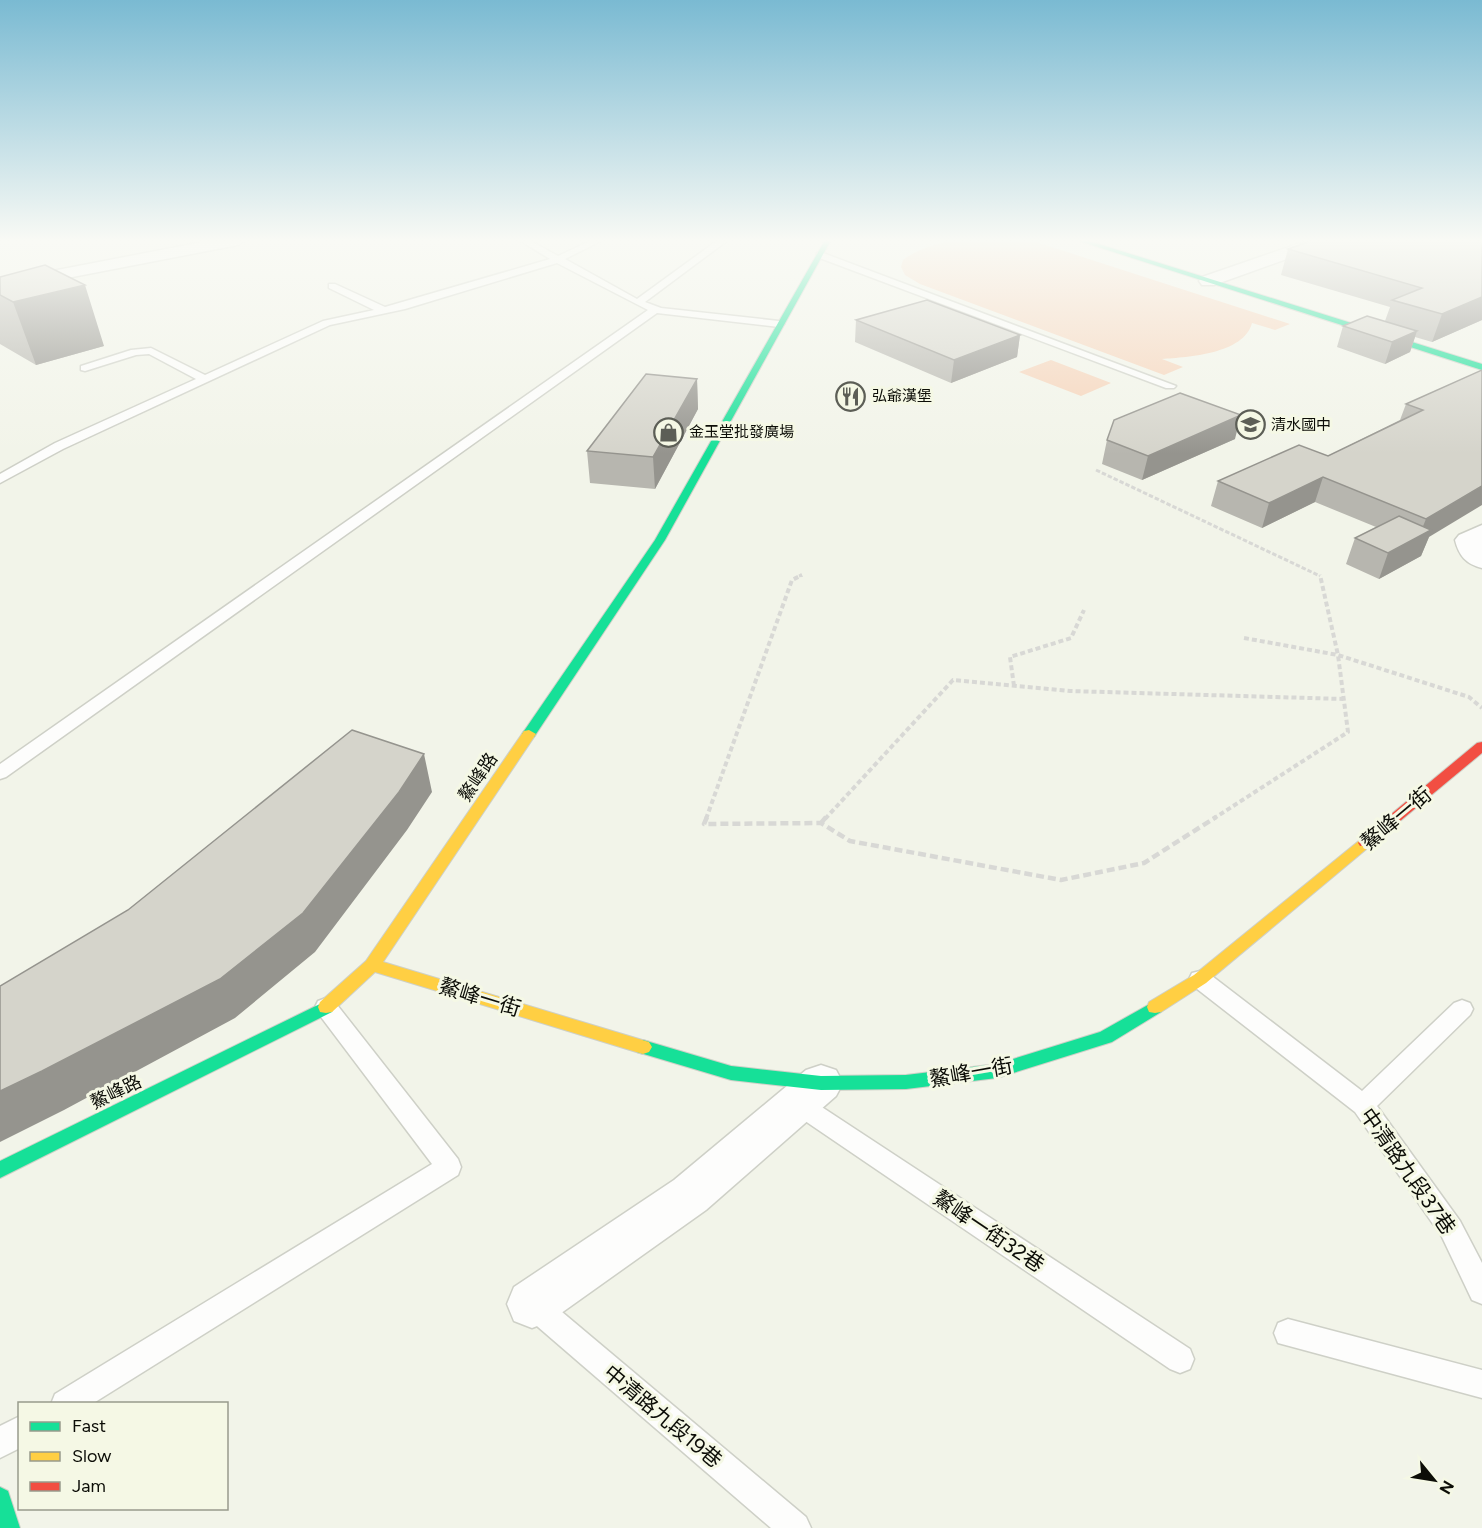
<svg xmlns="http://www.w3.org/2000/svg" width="1482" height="1528" font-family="Figtree,'Noto Sans TC',sans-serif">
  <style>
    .green { fill: #f6d3b9 }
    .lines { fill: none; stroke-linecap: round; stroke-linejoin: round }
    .lane-casing { stroke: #ced0c7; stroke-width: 3 }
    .street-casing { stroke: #ced0c7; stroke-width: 3 }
    .fast-casing { stroke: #ced0c7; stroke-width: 2 }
    .slow-casing { stroke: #ced0c7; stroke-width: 2 }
    .jam-casing { stroke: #ced0c7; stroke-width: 2 }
    .path-far2 { stroke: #d8d8d5; stroke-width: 3; stroke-dasharray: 4.5 2; stroke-linecap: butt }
    .path-far1 { stroke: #d8d8d5; stroke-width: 4; stroke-dasharray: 5 3; stroke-linecap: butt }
    .path { stroke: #d8d8d5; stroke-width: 4.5; stroke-dasharray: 8 4; stroke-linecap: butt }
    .lane { fill: #fdfdfc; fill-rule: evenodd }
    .street { fill: #fdfdfc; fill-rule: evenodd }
    .fast { fill: #16e098; fill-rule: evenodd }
    .slow { fill: #ffcf43; fill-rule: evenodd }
    .jam { fill: #f24e42; fill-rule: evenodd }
    .wall { fill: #b7b6af }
    .shaded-wall { fill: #95948e }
    .building { fill: #d5d4cb; stroke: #95948e; stroke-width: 1.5 }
    .labels { text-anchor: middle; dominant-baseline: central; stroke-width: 6; stroke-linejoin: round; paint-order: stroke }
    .far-poi-label { font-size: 15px; fill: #0c0d07; stroke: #f5f8e5; text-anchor: start }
    .street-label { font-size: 18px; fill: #0c0d07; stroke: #f5f8e5 }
    .near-street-label { font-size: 21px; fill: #0c0d07; stroke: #f5f8e5 }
  </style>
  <rect width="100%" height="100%" fill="#f2f4e9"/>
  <path class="green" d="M956 240H1030L1290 324 1275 330 1252 323C1244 354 1188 357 1162 359L1183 367 1164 375 920 284 905 275 901 267 903 260C919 248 936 244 956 240Z
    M1051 360 1111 383 1081 396 1019 372Z"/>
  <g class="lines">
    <defs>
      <path id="lane" d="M519 240H529L558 256 592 240H603L565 259 637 299 718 240H728L645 302 661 308 779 321 784 324 779 327 657 313 6 777 0 779V764L648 310 557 263 405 309 330 325 63 449 0 483V474L55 443 196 379 149 354 136 355 85 371 81 370V366L131 350 151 348 205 375 323 321 374 310 329 288V284H335L385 307 550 259Z
        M817 253H823L1176 386 1174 388H1166L817 257Z
        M1200 971 1208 973 1362 1091 1454 1003 1462 1000 1470 1003 1473 1009 1470 1015 1377 1106 1460 1221 1482 1263V1304L1472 1300 1442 1237 1355 1112 1192 985 1189 979 1192 973Z
        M326 998 334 1001 458 1159 461 1167 458 1175 92 1404H51L55 1394 432 1164 318 1013 315 1007 318 1001Z
        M797 1093 805 1096 1190 1349 1194 1359 1190 1369 1180 1373 1170 1369 789 1110 785 1103 789 1096Z
        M533 1292 543 1296 806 1517 811 1528H771L523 1314 519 1305 523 1296Z
        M1288 1319 1482 1370V1398L1278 1343 1274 1333 1278 1323Z
        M20 1416V1448L0 1458V1426Z"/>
      <path id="street" d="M213 240H246L238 245 0 291V281Z
        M1309 240H1333L1331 243 1214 285H1202L1199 281 1202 277Z
        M1482 525V568C1466 564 1459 556 1455 540L1459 535Z
        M821 1065 836 1070 843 1083 836 1096 706 1210 550 1321 532 1328 514 1321 507 1304 514 1287 674 1180 806 1070Z"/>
      <path id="fast" d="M825 240H831L665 540 534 737H524L522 734 655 540Z
        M1076 240H1086L1482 364V370Z
        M326 1001 332 1002 334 1007 332 1012 0 1178V1161Z
        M1155 1001 1161 1002 1163 1007 1161 1012 1112 1042 997 1078 906 1089 821 1090 731 1080 637 1052 634 1047 637 1042 643 1040 731 1066 821 1076 906 1075 997 1064 1100 1032Z
        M0 1487 8 1491 20 1528H0Z"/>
      <path id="slow" d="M529 730 536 734 383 962 649 1042 652 1047 649 1052 643 1054 375 972 332 1012 326 1013 320 1012 318 1007 320 1002 366 961 524 731Z
        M1365 838 1372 843 1370 846 1206 983 1161 1012 1155 1013 1149 1012 1147 1007 1149 1002 1194 975 1360 840Z"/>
      <path id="jam" d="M1482 742V753L1370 846H1360L1358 843 1360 840 1477 743Z"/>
    </defs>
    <use href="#lane" class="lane-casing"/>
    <use href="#street" class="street-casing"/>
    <use href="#fast" class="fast-casing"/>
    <use href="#slow" class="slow-casing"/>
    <use href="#jam" class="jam-casing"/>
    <path class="path-far2" d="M1096 470 1320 576
      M799 576 802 575"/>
    <path class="path-far1" d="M1244 638 1338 655 1469 697 1482 708
      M1014 686 1010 657 1071 638 1084 610
      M706 819 792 580 802 575
      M825 819 953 680 1070 691 1344 699
      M1213 819 1348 732 1338 655 1320 575"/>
    <path class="path" d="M707 817 704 824 821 823 850 841 1061 880 1144 863 1216 817
      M821 823 826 817"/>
    <use href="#lane" class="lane"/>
    <use href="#street" class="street"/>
    <use href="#fast" class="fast"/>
    <use href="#slow" class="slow"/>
    <use href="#jam" class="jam"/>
  </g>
  <path class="wall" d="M1301 240H1482V320L1432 342 1415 337 1410 352 1385 364 1337 347 1343 326 1385 321 1390 307 1281 275 1288 249 1299 245Z
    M0 277 104 346 36 365 0 344Z
    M856 320 1020 335 1017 357 951 383 855 342Z
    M1482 370 1429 537 1421 556 1379 579 1346 564 1355 538 1376 527 1315 502 1262 528 1211 506 1218 481 1328 456 1400 420 1406 404Z
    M697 379 698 409 655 489 590 483 587 451Z
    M1235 439 1142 480 1102 464 1107 440Z"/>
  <path class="shaded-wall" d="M85 285 104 346 36 365 13 302Z
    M1482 297V320L1432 342 1442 314Z
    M1417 331 1410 352 1385 364 1392 342Z
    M1020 335 1017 357 951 383 954 360Z
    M697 379 698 409 655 489 653 457Z
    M1241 415 1235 439 1142 480 1148 456Z
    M1323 477 1315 502 1262 528 1269 503Z
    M1482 486V505L1429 537 1421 556 1379 579 1388 553 1419 536 1426 519Z
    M424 754 432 792 407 830 315 952 235 1018 64 1110 0 1142V1091Z"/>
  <path class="building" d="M1301 240H1482V297L1442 314 1392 300 1422 288 1288 249 1308 242Z
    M45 265 85 285 13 302 0 295V277Z
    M927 300 1020 335 954 360 856 320Z
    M1367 316 1417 331 1392 342 1343 326Z
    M1482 370V486L1426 519 1323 477 1269 503 1218 481 1299 445 1328 456 1423 410 1406 404Z
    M646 374 697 379 653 457 587 451Z
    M1180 393 1241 415 1148 456 1107 440 1114 420Z
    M1399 516 1431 530 1388 553 1355 538Z
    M352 730 424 754 399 792 303 913 220 979 42 1071 0 1091V986L128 910Z"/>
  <linearGradient id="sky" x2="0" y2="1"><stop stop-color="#7abad2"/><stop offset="0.53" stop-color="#f9faf5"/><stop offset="1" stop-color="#f9faf5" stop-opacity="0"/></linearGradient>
  <rect width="1482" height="454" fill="url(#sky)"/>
  <defs>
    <symbol id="restaurant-ring" viewBox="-11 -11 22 22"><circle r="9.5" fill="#f5f8e5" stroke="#5c5e56" stroke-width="1.5"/><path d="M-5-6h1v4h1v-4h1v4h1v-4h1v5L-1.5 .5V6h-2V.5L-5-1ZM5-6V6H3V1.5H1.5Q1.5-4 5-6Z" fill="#5c5e56"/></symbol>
    <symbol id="school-ring" viewBox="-11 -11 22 22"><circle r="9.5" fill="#f5f8e5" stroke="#5c5e56" stroke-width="1.5"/><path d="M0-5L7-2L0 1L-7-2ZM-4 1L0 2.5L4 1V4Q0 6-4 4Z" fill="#5c5e56"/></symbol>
    <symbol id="shop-ring" viewBox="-11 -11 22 22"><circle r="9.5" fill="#f5f8e5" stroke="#5c5e56" stroke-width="1.5"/><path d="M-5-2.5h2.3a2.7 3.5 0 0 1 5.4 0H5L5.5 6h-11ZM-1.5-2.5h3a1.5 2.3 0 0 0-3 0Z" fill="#5c5e56"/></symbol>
  </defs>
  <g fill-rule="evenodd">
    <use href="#restaurant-ring" x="834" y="380" width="33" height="33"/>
    <use href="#school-ring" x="1234" y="408" width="33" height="33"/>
    <use href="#shop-ring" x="652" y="416" width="33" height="33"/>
  </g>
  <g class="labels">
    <g class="far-poi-label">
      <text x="872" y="396">弘爺漢堡</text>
      <text x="1271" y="425">清水國中</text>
      <text x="689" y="432">金玉堂批發廣場</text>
    </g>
    <g class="street-label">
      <text transform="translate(478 777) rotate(-56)">鰲峰路</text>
      <text transform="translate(116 1092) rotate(-26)">鰲峰路</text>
    </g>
    <g class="near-street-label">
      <text transform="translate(1396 818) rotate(-40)">鰲峰一街</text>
      <text transform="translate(480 997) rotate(17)">鰲峰一街</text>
      <text transform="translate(971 1072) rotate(-10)">鰲峰一街</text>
      <text transform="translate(1408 1171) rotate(55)">中清路九段37巷</text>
      <text transform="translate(989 1231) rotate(34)">鰲峰一街32巷</text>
      <text transform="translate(663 1416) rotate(40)">中清路九段19巷</text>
    </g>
  </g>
  <rect x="18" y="1402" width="210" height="108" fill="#f5f8e5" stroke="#989a8c" stroke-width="1.5"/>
  <rect x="30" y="1422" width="30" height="9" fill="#16e098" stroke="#989a8c" stroke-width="1.5"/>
  <text x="72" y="1432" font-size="18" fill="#0c0d07">Fast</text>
  <rect x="30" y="1452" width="30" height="9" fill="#ffcf43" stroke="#989a8c" stroke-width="1.5"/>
  <text x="72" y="1462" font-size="18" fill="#0c0d07">Slow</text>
  <rect x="30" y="1482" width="30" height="9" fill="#f24e42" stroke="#989a8c" stroke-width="1.5"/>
  <text x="72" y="1492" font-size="18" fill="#0c0d07">Jam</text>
  <g transform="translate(1434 1480) rotate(120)" stroke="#f5f8e5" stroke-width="4.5" paint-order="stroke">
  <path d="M0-4.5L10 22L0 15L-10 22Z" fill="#0c0d07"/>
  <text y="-9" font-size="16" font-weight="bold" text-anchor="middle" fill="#0c0d07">N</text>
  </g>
</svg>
